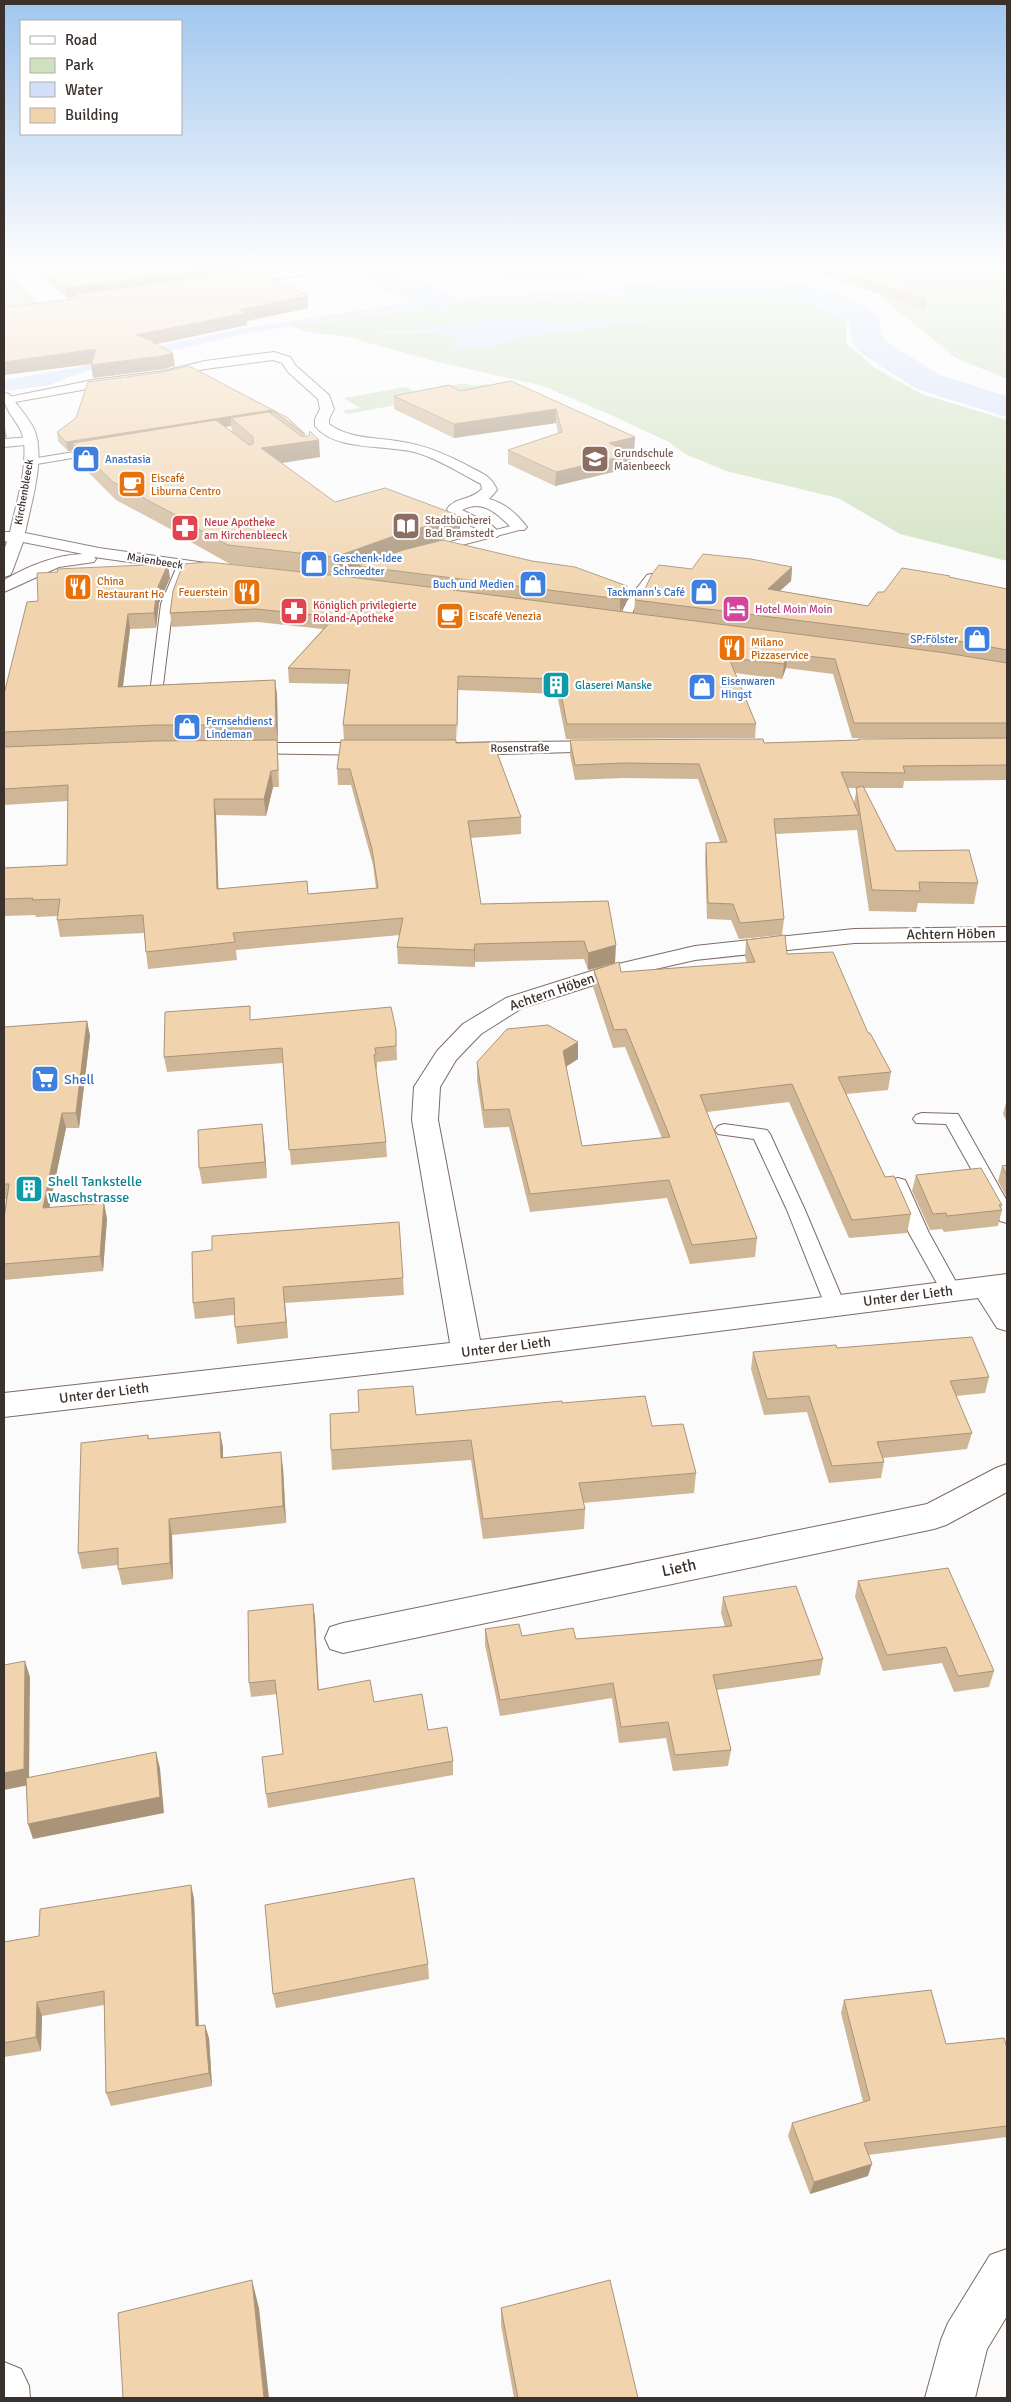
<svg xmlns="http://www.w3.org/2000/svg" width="1011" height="2402" font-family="Signika,sans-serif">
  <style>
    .green { fill: #d0e1bf; fill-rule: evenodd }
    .water { fill: #d4e0f9 }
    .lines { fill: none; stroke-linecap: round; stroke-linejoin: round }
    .river { fill: #d4e0f9; fill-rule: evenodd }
    .service-casing { stroke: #7f6a62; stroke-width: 2 }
    .minor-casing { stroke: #7f6a62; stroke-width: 2 }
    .tertiary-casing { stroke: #7f6a62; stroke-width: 2 }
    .service { fill: #fff; fill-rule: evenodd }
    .minor { fill: #fff; fill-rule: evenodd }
    .tertiary { fill: #fff; fill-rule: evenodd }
    .wall { fill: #cfb696; fill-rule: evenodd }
    .shaded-wall { fill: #a9947a }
    .building { fill: #f1d4ae; stroke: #a9947a }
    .labels { text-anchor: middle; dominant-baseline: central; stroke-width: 4.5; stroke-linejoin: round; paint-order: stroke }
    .far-education-label { font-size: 11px; fill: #785e54; stroke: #fff; text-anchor: start }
    .far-shop-label { font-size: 11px; fill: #366cbe; stroke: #fff; text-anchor: start }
    .far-food-label { font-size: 11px; fill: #c56008; stroke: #fff; text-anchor: start }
    .far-street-label { font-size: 11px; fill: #3a312d; stroke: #fff }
    .far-health-label { font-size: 11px; fill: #be3a42; stroke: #fff; text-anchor: start }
    .far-hotel-label { font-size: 11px; fill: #b23c85; stroke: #fff; text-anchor: start }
    .far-culture-label { font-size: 11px; fill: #0d838f; stroke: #fff; text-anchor: start }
    .street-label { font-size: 14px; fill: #3a312d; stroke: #fff }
    .shop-label { font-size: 14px; fill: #366cbe; stroke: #fff; text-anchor: start }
    .culture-label { font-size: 14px; fill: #0d838f; stroke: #fff; text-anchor: start }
    .near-street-label { font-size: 16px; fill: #3a312d; stroke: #fff }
  </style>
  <rect width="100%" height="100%" fill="#fbfbfb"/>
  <path class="green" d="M4 267 39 302 4 306Z
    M874 267H1007V379L956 358 881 297 893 286Z
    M736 292 813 303 846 322V343L875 368 922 394 1007 420V561L900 534 838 498 726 471 685 454 669 442 611 415 543 386 430 360 348 337 307 332 291 326 444 305 647 294ZM521 318 574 323 669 318 522 337 484 347 449 351 462 339C435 327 405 338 377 331L431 328 449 323Z
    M465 383C475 389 485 381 496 387L347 414 342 411 360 408 344 398 406 387 415 392Z"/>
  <path class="water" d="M734 285 736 292 647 294 444 305 385 312 248 333 85 371 49 385 4 391V380L80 367 159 346 239 329 419 301 641 287Z
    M680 317 522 337 484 347 448 352 461 339C434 326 403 337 374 331L431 328 448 323 521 318 574 323Z"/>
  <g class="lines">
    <path class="river" d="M350 267H385L453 296 457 302 453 308C449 309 445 311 441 311 426 310 358 279 350 267Z
      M735 279 788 282 840 292 875 313 879 320 884 340 940 375 1007 396V417L916 389 858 351 853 344 849 324 820 305 788 300 735 297 633 301 623 298 618 292 623 286 633 283Z"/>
    <defs>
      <path id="service" d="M99 448 102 449V453L31 465 26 462 31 459Z
        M519 524 523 525V529L431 553 426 550 427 548Z
        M381 561 385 562V566L334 584 330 585 324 582Z
        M182 563 187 566 173 604 163 685 157 689 151 685 161 604 177 566Z
        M651 574 657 577 638 601 628 622 624 623 620 622 618 620 627 601 647 575Z
        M922 1113 958 1114 1007 1201V1223L1000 1221 998 1217 946 1124 916 1123 913 1119 916 1115Z
        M724 1124 767 1130 770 1134 805 1210 845 1305 842 1310 835 1312 828 1310 825 1305 787 1210 754 1139 718 1134 715 1130 718 1126Z
        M898 1178 905 1180 907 1184 929 1233 961 1291 958 1296 951 1298 944 1296 909 1233 889 1184 891 1180Z"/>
      <path id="minor" d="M274 352 290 357 296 366 329 395 334 409 329 419V424C351 440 377 437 403 442 428 446 450 456 472 468 484 474 492 477 497 490L489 499C505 503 517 514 527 527L524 530H514C499 516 484 498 462 510 475 517 491 521 500 534L497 537H487L476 528 450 516 447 509C455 497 470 501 482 489L481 484C460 473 440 460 418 453 389 444 335 452 315 426V419L320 409 318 399 288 372 282 363 273 360 205 369 164 379 93 388 4 404V398L93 380 164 371 205 361Z
        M31 437 38 441 36 444 4 447V439Z
        M607 741 614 743 617 747 614 751 458 755 451 753 448 749 451 745 458 743Z
        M240 743H377L384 745 387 749 384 753 377 755 233 753 230 749 233 745Z
        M1007 927V941L854 943 695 960 616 978 522 1008 481 1034 456 1060 440 1087 438 1120 480 1340 1007 1274V1331L997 1328 978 1298 467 1363 4 1417V1393L450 1343 412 1120 414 1087 437 1051 463 1024 506 998 601 968 695 946 854 929Z
        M1007 1464V1492L946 1525 934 1529 343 1653 330 1649 325 1638 330 1627 343 1623 927 1504 996 1468Z
        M1007 2249V2316L987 2349 975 2398H925L941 2340 948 2323 990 2255Z
        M4 2362 21 2369 29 2386 30 2398H4Z"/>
      <path id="tertiary" d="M329 267H361L356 270 231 283 226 280 231 277Z
        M4 393 9 394C17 405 28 417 34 429 46 458 31 503 25 533L99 548 220 565 226 567 228 570 226 573 220 575 94 557 96 559 94 562 59 567 4 592V580C28 566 54 555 83 554L23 542 12 572 10 575 4 577V551L7 541 4 542V532H10C16 504 27 471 24 442 22 422 3 414 4 393Z"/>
    </defs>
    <use href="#service" class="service-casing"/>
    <use href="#minor" class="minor-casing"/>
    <use href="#tertiary" class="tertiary-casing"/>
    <use href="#service" class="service"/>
    <use href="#minor" class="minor"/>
    <use href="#tertiary" class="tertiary"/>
  </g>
  <path class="wall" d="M30 267H244L245 271 308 296V308L247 321V325L157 344 175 366 164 369 93 378 92 364 4 375V307L76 299 75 297 67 298Z
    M495 267H755V269L634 271V274H578V278L521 281 519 279H504Z
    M801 267H894L926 301 925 310Z
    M189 366 288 418 305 434V436L320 457 281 463 335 502 460 516V534L439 541 627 586V599L620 611 634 613 635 600 644 591 692 569 792 567 791 581 780 591 868 606 884 592 950 576 949 578 1007 589V738H852L833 674 786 668 782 679 735 673 756 724 755 738 566 739 557 694 458 690 456 743 521 817V834L471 838 481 904 608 901 615 963 588 970 584 959 475 962V967L398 964 397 947 400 935 236 950 237 960 148 969 146 952 144 933 60 937 57 920V916L36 917 35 915 4 916V868L67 865 68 801 4 805V694L38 601 170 578 159 603 156 628 130 629 123 686 275 680 277 695 278 741H277L278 756 279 787H273L266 816 216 815 218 888 308 894 376 888 373 865 351 785H338L337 769 344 740 343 725 348 684 289 683 288 668 323 629 258 622 172 627 170 613 357 578V568L336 576 230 564 189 541V539L116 500 76 460 74 450 68 451 58 441 57 432 163 372ZM231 426 232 432 224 427Z
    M511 381 635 437 634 451 628 452 631 454 630 468 555 486 508 464V450L558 433 556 423 454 438 394 409V396L460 391Z
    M1007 738V780L904 781 903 788H864L896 851 978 883 974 904 918 903 916 912 869 911 857 830 776 834 784 919 782 935 739 939 731 920 707 919 705 859 706 843 720 842 698 779 623 778 575 780 570 755V740L764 743 858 740V739ZM848 788H857L854 803Z
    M746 940 787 954 868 1033 891 1072 888 1090 846 1094 885 1177 911 1214 907 1233 849 1238 789 1102 707 1112 757 1238 755 1257 690 1264 667 1198 530 1212 509 1127 484 1128 477 1080V1062L578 1059 566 1067 582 1146 662 1138 625 1047 613 1048 593 987 594 970 621 972 747 963 745 957Z
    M251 1020 396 1030 397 1060 377 1062V1069H376L386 1142 387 1157 291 1165 283 1063 167 1072 164 1057Z
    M87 1021 90 1036 79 1128H66L49 1208 104 1203 107 1219 103 1271 4 1280V1219L6 1199H4V1027Z
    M1007 1099V1122L1003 1114Z
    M264 1140 267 1178 202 1184 199 1168Z
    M1007 1165V1198L998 1181 1002 1166Z
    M916 1175 1002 1205 1001 1209 1002 1210 998 1226 944 1232 942 1229 930 1230 912 1191Z
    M192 1252 403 1278 404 1295 285 1303 288 1338 237 1344 235 1327 234 1315 195 1319 193 1303Z
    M837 1348 989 1377 985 1393 956 1396 972 1433 967 1449 883 1458 884 1462 881 1478 829 1483 807 1412 764 1415 751 1369 753 1352Z
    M562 1403 652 1426 696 1473 694 1493 583 1503 585 1509 584 1529 483 1539 471 1460 332 1470 331 1450 359 1412 416 1415Z
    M220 1432 223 1448V1458L283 1468 286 1523 172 1535 173 1579 122 1585 118 1569V1565L82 1569 78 1553 148 1435 149 1439Z
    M858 1581 994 1671 989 1687 954 1692 942 1663 883 1671 855 1597Z
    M723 1597 823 1659 820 1675 717 1690 731 1750 728 1766 673 1771 666 1738 619 1743 612 1698 500 1716 485 1645V1629L522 1636 576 1639 725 1627 721 1613Z
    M313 1604 315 1618 319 1689 374 1702 428 1730 453 1761V1775L268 1808 266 1794 283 1754 277 1694 251 1697 249 1683Z
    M191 1885 194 1899 199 2026 209 2038 212 2086 111 2106 106 2093 104 2005 42 2016 41 2051 4 2057V1942L39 1936Z
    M428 1964 429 1979 276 2008 273 1994Z
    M844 2000 946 2044 1007 2048V2137L868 2155V2176L810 2194 788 2136 792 2123 863 2102 841 2013Z
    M501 2308 638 2398H514L501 2325Z"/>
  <path class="shaded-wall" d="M222 267H244L245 274 75 294V297L67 298 66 288Z
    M308 296V308L247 321V325L157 344 136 335 239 310Z
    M96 349 98 363 4 375V362Z
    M173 353 175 366 164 369 93 378 91 365Z
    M556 409V423L454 438V424Z
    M272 410 273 419 231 418V426L80 449 73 443 74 450 68 451 66 442Z
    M4 423 7 437 4 439Z
    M635 437 634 451 608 457 609 443Z
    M319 440 320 457 262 466 261 448Z
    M631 454 630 468 555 486 556 472Z
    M460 516V534L357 566V568L336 576 335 557 394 536Z
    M168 564 170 578 159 603 156 628 154 613 157 589Z
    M792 567 791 581 767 602 768 589Z
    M627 586V599L620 612V599Z
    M128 614 130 629 121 702 118 687Z
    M788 654 786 668 782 679 784 664Z
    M458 676V690L457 740V725Z
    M275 680 277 695 278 741 276 725Z
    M271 771 273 787 266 816 264 799Z
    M214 799 216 815 219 905 217 889Z
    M475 944V967L474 950Z
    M616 945 615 963 588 970V953Z
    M87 1021 90 1036 79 1128 76 1113Z
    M578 1042V1059L562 1069 563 1051Z
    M62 1113 66 1128 46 1224 43 1208Z
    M262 1124 264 1140 267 1178 265 1162Z
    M104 1203 107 1219 103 1271 100 1256Z
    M283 1287 285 1303 288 1338 286 1322Z
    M220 1432 223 1448V1474L221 1458Z
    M281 1452 283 1468 286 1523 283 1506Z
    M169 1519 172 1535 173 1579 170 1563Z
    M313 1604 315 1618 319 1703 318 1690Z
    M25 1661 30 1677 29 1785 4 1790V1773Z
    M156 1752 160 1768 164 1813 33 1839 28 1824Z
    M191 1885 194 1899 199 2040 196 2026Z
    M37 2002 42 2016 41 2051 36 2037Z
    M205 2025 209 2038 212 2086 209 2073Z
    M872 2164 868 2176 810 2194 814 2182Z
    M252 2280 259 2308 269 2398H264Z"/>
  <path class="building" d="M40 267H222L66 288Z
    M501 267H576L579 269 521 272 520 270 504 271Z
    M827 267H894L926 301Z
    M258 270 308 296 239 310 246 313 136 335 156 342H152L173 353 162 356 91 365 96 349 4 362V307L80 298 75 294Z
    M189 366 288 418 305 434 272 410 66 442 57 432 76 418 88 382 163 372Z
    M511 381 635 437 609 443 631 454 556 472 508 450 562 432 556 409 454 424 394 396 449 385 460 391Z
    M269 412 301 436H309L310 431 319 440 261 448 335 502 385 488 460 516 394 536 335 557 228 545 187 523 189 522 113 482 73 443 216 420 249 445 253 444V437L231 418Z
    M443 540 532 561 575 567 627 586 620 599 357 566 403 550Z
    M703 554 751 559 792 567 768 589 868 606 878 592H884L902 568 950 576 949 577 1007 589V650L947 639 635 600 640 590 644 591 652 574 659 565 692 569Z
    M208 562 358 578 946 653 1007 663V723H854L835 659 788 654 784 664 729 658 756 724H567L558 679 458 676 457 725H343L350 670 288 668 335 617 256 609 170 613 173 591 183 564Z
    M168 564 157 589 154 613 128 614 118 687 275 680 276 725H154L4 732V694L27 602 38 601 37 573 58 572 57 569Z
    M1007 738V765L903 766 905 773 841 772 859 815 774 819 784 919 740 923 733 904 708 903 706 843 727 842 699 764 623 763 575 765 570 740 763 739 764 743 859 740 858 739Z
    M277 740 278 770 271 771 264 799H214L217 889 307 881 308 894 378 888 372 849 350 769H337L341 740H456V743L493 742 521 817 468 821 481 904 608 901 616 945 588 953 584 941 475 944 474 950 397 947 403 918 233 933 235 942 146 952 143 915 57 920 60 899 32 900 33 898 4 899V868L67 865 68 785 4 789V747L154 741Z
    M863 786 896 851 969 850 978 883 919 882 920 891 872 890 856 788Z
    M785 935 787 954 833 952 868 1033H870L891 1072 838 1077 885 1177 894 1176 911 1214 852 1220 792 1084 700 1095 757 1238 692 1245 669 1180 530 1194 509 1109 484 1110 477 1062 507 1029 548 1025 578 1042 563 1051 582 1146 670 1137 626 1029 614 1030 594 970 619 962 621 972 755 962 746 940Z
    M250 1006V1020L391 1007 396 1030V1046L375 1048 376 1054 374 1055 386 1142 289 1150 282 1048 164 1057 165 1012Z
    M87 1021 76 1113H62L43 1208 104 1203 100 1256 4 1264V1219L9 1184H4V1027Z
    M262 1124 265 1162 199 1168 198 1130Z
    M1007 1165V1176L1002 1166Z
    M981 1168 1002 1205H999L1002 1210 947 1216 946 1213 933 1214 916 1175Z
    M399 1222 403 1278 283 1287 286 1322 235 1327 234 1298 193 1303 192 1252 212 1250V1236Z
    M972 1337 989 1377 950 1381 972 1433 877 1442 884 1462 832 1466 809 1396 767 1399 753 1352 836 1345 837 1348Z
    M413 1386 416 1415 562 1401V1403L645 1396 652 1426 683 1424 696 1473 579 1483 585 1509 483 1519 471 1440 331 1450 330 1414 359 1412 358 1390Z
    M220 1432 221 1458 281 1452 283 1506 169 1519 170 1563 118 1569V1548L78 1553 81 1443 148 1435V1439Z
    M948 1568 994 1671 958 1676 946 1647 887 1655 858 1581Z
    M796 1586 823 1659 713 1675 731 1750 675 1755 668 1722 621 1727 613 1683 500 1700 485 1629 519 1624 522 1636 573 1628 576 1639 732 1626 723 1597Z
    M313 1604 318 1690 370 1680 374 1702 422 1694 428 1730 447 1727 453 1761 266 1794 262 1757 283 1754 275 1680 249 1683 248 1611Z
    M25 1661 24 1769 4 1773V1665Z
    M156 1752 160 1797 28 1824 26 1778Z
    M414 1878 428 1964 273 1994 265 1905Z
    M191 1885 196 2026 205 2025 209 2073 106 2093 104 1991 37 2002 36 2037 4 2043V1942L39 1936 40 1909Z
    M931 1990 946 2044 1004 2038 1007 2048V2126L864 2143 872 2164 814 2182 792 2123 870 2100 844 2000Z
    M252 2280 264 2398H123L118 2313Z
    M610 2280 638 2398H518L501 2308Z"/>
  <linearGradient id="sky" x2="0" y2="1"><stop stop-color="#a0c6ef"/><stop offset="0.44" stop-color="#fdfdfd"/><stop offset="1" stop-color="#fdfdfd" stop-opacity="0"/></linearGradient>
  <rect width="1011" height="603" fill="url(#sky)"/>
  <defs>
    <symbol id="shop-square" viewBox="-11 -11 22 22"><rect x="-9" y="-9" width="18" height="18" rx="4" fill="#3f7fe0" stroke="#fff"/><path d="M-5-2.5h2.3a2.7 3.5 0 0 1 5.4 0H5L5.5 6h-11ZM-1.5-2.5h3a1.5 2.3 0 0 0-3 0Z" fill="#fff"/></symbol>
    <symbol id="school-square" viewBox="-11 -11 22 22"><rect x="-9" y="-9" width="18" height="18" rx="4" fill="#8d6e63" stroke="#fff"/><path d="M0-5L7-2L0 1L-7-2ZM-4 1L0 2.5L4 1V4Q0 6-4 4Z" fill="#fff"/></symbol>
    <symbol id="cafe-square" viewBox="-11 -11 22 22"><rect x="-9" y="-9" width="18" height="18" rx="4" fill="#e8710a" stroke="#fff"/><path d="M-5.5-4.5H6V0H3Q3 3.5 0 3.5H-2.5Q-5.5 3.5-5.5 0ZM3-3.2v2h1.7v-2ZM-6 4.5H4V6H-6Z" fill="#fff"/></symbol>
    <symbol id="library-square" viewBox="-11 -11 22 22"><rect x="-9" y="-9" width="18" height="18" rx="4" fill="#8d6e63" stroke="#fff"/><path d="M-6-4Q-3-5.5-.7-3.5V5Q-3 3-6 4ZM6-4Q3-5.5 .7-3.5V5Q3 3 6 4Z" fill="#fff"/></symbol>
    <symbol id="pharmacy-square" viewBox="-11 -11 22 22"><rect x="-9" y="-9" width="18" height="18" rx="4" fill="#e0444e" stroke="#fff"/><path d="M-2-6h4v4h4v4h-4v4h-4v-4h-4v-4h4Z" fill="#fff"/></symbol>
    <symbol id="restaurant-square" viewBox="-11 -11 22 22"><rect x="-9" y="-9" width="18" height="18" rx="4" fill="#e8710a" stroke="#fff"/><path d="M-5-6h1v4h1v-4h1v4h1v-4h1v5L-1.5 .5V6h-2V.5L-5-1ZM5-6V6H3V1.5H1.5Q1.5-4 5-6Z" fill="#fff"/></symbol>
    <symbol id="hotel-square" viewBox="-11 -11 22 22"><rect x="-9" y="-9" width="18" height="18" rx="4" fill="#d1479c" stroke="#fff"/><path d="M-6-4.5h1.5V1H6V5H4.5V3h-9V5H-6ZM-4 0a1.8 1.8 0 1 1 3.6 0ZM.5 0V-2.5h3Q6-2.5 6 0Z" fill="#fff"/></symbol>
    <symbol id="building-square" viewBox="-11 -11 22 22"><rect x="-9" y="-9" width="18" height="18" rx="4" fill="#0f9aa8" stroke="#fff"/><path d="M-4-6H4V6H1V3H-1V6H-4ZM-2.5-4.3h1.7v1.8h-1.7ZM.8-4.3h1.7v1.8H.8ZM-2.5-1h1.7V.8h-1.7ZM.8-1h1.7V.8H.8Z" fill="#fff"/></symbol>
    <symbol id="supermarket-square" viewBox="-11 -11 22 22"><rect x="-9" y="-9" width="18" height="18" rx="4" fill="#3f7fe0" stroke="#fff"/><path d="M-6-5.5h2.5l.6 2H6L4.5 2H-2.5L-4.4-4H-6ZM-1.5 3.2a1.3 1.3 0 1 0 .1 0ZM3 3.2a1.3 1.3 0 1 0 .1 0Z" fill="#fff"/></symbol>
  </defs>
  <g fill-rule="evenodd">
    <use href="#shop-square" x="70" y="443" width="32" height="32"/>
    <use href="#school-square" x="579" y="443" width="32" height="32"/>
    <use href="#cafe-square" x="116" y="468" width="32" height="32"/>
    <use href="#library-square" x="390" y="510" width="32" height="32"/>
    <use href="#pharmacy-square" x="169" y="512" width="32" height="32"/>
    <use href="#shop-square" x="298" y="548" width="32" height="32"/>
    <use href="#shop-square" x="517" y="568" width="32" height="32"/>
    <use href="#restaurant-square" x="62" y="571" width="32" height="32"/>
    <use href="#restaurant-square" x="231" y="576" width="32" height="32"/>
    <use href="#shop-square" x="688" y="576" width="32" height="32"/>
    <use href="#hotel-square" x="720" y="593" width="32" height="32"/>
    <use href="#pharmacy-square" x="278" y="595" width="32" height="32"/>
    <use href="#cafe-square" x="434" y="600" width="32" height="32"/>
    <use href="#shop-square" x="961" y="623" width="32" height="32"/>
    <use href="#restaurant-square" x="716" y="632" width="32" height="32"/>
    <use href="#building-square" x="540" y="669" width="32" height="32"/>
    <use href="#shop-square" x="686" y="671" width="32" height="32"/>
    <use href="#shop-square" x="171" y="711" width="32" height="32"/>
    <use href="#supermarket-square" x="29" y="1063" width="32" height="32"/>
    <use href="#building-square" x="13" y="1173" width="32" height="32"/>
  </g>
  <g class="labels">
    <g class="far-education-label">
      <text x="614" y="453">Grundschule<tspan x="614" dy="13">Maienbeeck</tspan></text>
      <text x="425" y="520">Stadtbücherei<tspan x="425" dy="13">Bad Bramstedt</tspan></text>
    </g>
    <g class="far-shop-label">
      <text x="105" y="459">Anastasia</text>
      <text x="333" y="558">Geschenk-Idee<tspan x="333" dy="13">Schroedter</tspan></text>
      <text x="514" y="584" text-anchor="end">Buch und Medien</text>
      <text x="685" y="592" text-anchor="end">Tackmann's Café</text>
      <text x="958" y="639" text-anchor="end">SP:Fölster</text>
      <text x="721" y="681">Eisenwaren<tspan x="721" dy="13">Hingst</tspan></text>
      <text x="206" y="721">Fernsehdienst<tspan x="206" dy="13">Lindeman</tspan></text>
    </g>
    <g class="far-food-label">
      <text x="151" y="478">Eiscafé<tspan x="151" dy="13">Liburna Centro</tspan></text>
      <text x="97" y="581">China<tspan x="97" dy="13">Restaurant Ho</tspan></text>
      <text x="228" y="592" text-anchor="end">Feuerstein</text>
      <text x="469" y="616">Eiscafé Venezia</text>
      <text x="751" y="642">Milano<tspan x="751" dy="13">Pizzaservice</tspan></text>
    </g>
    <g class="far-street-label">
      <text transform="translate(24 492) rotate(-80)">Kirchenbleeck</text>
      <text transform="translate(155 561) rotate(9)">Maienbeeck</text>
      <text transform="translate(520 748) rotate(-1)">Rosenstraße</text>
    </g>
    <g class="far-health-label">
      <text x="204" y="522">Neue Apotheke<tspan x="204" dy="13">am Kirchenbleeck</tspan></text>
      <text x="313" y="605">Königlich privilegierte<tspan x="313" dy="13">Roland-Apotheke</tspan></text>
    </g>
    <g class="far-hotel-label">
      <text x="755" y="609">Hotel Moin Moin</text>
    </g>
    <g class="far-culture-label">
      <text x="575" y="685">Glaserei Manske</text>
    </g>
    <g class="street-label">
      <text transform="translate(951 934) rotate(-1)">Achtern Höben</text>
      <text transform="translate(552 992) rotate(-19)">Achtern Höben</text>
      <text transform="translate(908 1296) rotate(-7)">Unter der Lieth</text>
      <text transform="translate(506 1347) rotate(-7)">Unter der Lieth</text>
      <text transform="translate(104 1393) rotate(-7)">Unter der Lieth</text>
    </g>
    <g class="shop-label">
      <text x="64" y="1079">Shell</text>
    </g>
    <g class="culture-label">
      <text x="48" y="1181">Shell Tankstelle<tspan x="48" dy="16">Waschstrasse</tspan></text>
    </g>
    <g class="near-street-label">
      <text transform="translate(679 1568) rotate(-12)">Lieth</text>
    </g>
  </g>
  <rect width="1011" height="2402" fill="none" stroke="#3a312d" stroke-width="10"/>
  <rect x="20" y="20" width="162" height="115" fill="#ffffff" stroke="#b0adab"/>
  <rect x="30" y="36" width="25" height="8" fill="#ffffff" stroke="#b0adab"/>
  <text x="65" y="45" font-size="15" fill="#3a312d">Road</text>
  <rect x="30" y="58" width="25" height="15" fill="#d0e1bf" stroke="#b0adab"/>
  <text x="65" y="70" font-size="15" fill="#3a312d">Park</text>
  <rect x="30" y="82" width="25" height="15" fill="#d4e0f9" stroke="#b0adab"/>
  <text x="65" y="95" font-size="15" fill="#3a312d">Water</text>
  <rect x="30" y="108" width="25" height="15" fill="#f1d4ae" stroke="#b0adab"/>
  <text x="65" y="120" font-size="15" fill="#3a312d">Building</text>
</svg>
